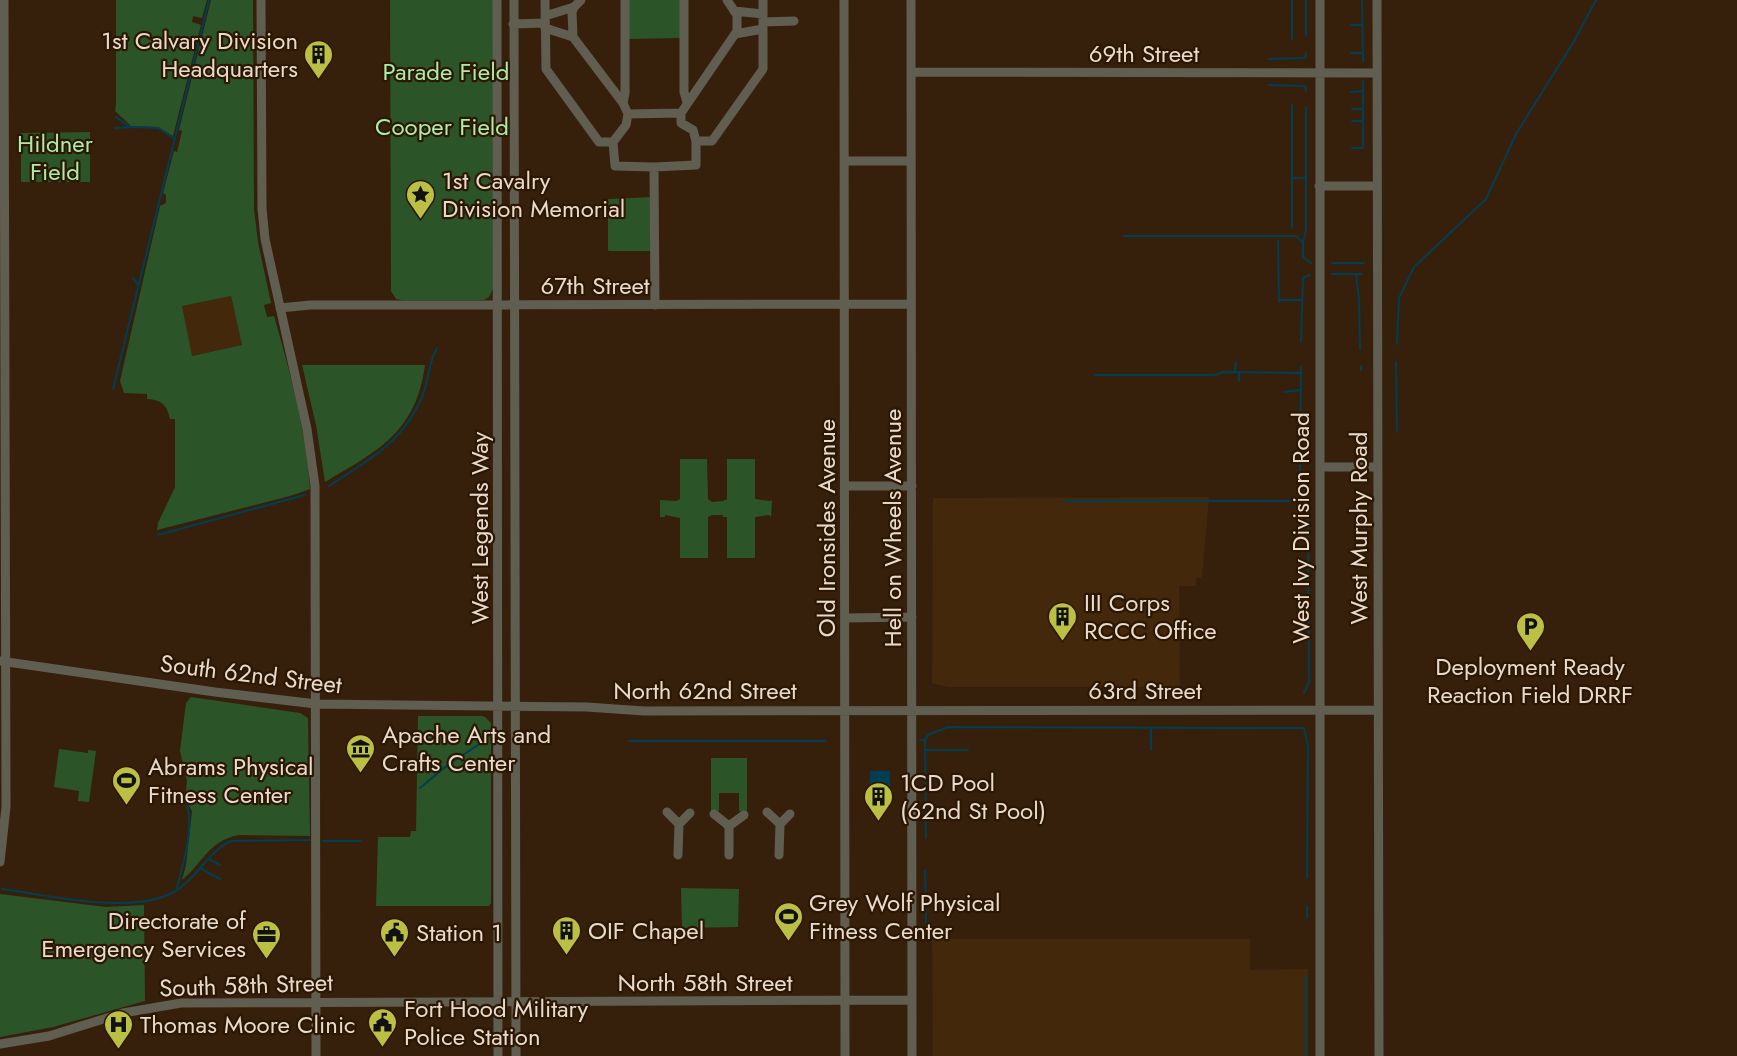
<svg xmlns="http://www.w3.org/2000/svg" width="1737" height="1056" font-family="Jost,sans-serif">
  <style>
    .built { fill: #43280c }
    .green { fill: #2b5429; fill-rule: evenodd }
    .water { fill: #003e53 }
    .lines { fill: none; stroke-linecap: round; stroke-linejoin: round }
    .stream { stroke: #003e53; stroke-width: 2 }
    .minor { stroke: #605e50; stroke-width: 9 }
    .labels { text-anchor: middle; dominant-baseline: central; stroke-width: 4.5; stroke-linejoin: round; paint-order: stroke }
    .poi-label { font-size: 24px; fill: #e8dacd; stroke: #2c1702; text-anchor: start }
    .street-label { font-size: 24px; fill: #e8dacd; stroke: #2c1702 }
    .park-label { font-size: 24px; fill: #abeca7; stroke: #2c1702 }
  </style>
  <rect width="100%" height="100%" fill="#36200b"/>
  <path class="built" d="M231 296 242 345 191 356 181 306Z
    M1209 497 1202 577 1196 578V586H1179L1180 687H948L932 683 933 498Z
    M932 939H1250V970L1308 969V1056H933Z"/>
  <path class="green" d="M116 0H207L202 18 193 16 192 22 201 25 173 136 158 127 131 126 115 111 116 104Z
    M211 0H253L254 210 258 242 271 303 264 305 267 317 274 316C290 372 306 430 310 489L290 496 157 530 158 523 175 487V419H170C167 405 162 400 147 399V394L124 393 120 381 160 206 166 203V195L163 193 174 151 177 152 182 131 179 130ZM231 296 242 345 192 356 182 306Z
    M390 0H493V289L489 297 484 300H402L396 299 391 291Z
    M628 0H681V38L628 39Z
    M90 132V182H21V133Z
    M651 197V251H609L608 250V199Z
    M302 365H425C416 432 378 451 325 482L316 425Z
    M680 459H707L708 499 712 502 723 501 727 499V459H755V499L770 501 772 500 771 517 769 515 755 517V558H727V517H723V515H712L708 517V558H680V518L665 515V517H660V500L676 501 680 499Z
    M191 697 300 713 308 718 310 836 239 835C208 841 204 862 182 880L186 865 192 811 185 799 187 781 180 751 186 703Z
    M418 716H482L485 717 491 723V903L489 906H376L378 837H410L411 831H416Z
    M59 749 88 753V750L96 751 89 802 78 801 79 791 54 787Z
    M711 758H747V812L739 811V793H719V811L711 812Z
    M681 888 739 889 738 927 682 928Z
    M0 894 106 907 144 905 145 1001 53 1027 0 1037Z"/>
  <path class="water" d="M870 771H890V799H869Z"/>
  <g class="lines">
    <path class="stream" d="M1292 0V39
      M1362 0 1363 62
      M1351 25H1362
      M1306 36V0
      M1351 53H1363
      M1269 59 1305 58 1306 53
      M1269 85 1305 86 1306 91
      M1351 92 1363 91
      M1292 105V178H1306
      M1352 109H1363
      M116 117 130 127 158 128 175 139
      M1352 121H1363
      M115 128 130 127
      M1352 148H1363V81
      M1292 178V228
      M1124 236H1296L1303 242V257L1311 263
      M1278 241 1279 302 1280 300H1302
      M1303 242 1306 230V107
      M1332 263H1364
      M1332 274H1362
      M1356 274 1359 300 1360 349
      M133 278 138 285
      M1301 342 1303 278 1310 275
      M1397 344 1399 298 1414 267 1486 199 1516 134 1573 43 1596 0
      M1396 362 1397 432
      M1361 370V366
      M1235 371 1236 362
      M1239 372V381
      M1095 375H1215L1224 372 1301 373
      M113 389 209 0
      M1284 392 1301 390
      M1300 476 1301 367
      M329 486C368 460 403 443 422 397 429 381 428 363 437 348
      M1064 501H1300V494
      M1300 501 1308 508 1309 682 1304 693
      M158 535 305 495
      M1304 728 1308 746 1307 878
      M920 740H925L926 838
      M925 740 928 735 948 727 1304 728
      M629 741H826
      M925 750H968
      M1151 750V729
      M420 788 449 764 478 745
      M323 841H361
      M209 859 220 865
      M200 868 220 879
      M925 870 926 923 929 939 932 941
      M177 888C183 864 196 823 185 801
      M2 889C49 895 129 915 172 893 196 880 206 854 230 841L310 840
      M1307 906V918
      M1306 976V1056"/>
    <path class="minor" d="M261 0 262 208 265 239 307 429 315 486 316 1056
      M497 0 498 1056
      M514 0 516 1056
      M545 0 546 69 599 142H613L626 125 628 114
      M581 0 574 7 572 12 573 37 623 103 628 114 681 113 737 31V15L727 0
      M684 0V92L687 102
      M844 0 845 1056
      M911 0 912 1056
      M1320 0V1056
      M1377 0 1379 1056
      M734 11 763 14
      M545 16 574 7
      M763 22 794 21
      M513 24 545 23
      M545 28 573 37
      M735 34 763 29
      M912 72 1377 73
      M623 103 625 93V0
      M681 113V123L693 130 696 141H712L763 69V0
      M613 142 615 166 654 167 655 305
      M845 161H911
      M654 167 696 165V141
      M1319 186H1377
      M280 308 310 305 911 304
      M1321 467H1378
      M845 486H912
      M846 618 912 617
      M0 661 215 692 316 704 587 707 644 711 1378 710
      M667 812 679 824 690 813
      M767 812 780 824 790 814
      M714 814 729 826 744 815
      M729 826V855
      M678 855 679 824
      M779 855 780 824
      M0 862 6 807 4 0
      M0 1044 49 1036 123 1013 181 1003 912 1000"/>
  </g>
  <defs>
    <symbol id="building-pin" viewBox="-11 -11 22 30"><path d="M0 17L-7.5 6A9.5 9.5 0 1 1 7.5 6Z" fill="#bbc045" stroke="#2c1702"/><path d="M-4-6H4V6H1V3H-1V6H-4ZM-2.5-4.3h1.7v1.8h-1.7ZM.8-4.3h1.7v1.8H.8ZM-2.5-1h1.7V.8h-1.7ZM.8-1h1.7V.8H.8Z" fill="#111"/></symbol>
    <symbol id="sight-pin" viewBox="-11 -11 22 30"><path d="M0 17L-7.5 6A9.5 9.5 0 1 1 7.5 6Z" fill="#bbc045" stroke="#2c1702"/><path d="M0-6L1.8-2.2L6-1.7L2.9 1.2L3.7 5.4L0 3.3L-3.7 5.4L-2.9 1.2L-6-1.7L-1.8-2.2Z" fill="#111"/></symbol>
    <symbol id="parking-pin" viewBox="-11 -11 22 30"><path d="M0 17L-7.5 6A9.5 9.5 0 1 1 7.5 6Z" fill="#bbc045" stroke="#2c1702"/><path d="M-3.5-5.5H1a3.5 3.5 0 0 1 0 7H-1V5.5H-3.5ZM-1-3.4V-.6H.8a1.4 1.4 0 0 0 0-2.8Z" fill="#111"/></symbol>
    <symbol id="museum-pin" viewBox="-11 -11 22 30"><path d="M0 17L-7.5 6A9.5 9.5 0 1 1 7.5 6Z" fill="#bbc045" stroke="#2c1702"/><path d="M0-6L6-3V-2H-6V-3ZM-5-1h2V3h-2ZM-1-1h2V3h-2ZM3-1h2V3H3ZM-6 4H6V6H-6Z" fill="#111"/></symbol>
    <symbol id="stadium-pin" viewBox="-11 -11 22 30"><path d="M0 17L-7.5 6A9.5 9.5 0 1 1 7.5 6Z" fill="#bbc045" stroke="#2c1702"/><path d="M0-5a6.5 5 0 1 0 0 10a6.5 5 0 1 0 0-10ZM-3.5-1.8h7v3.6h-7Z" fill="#111"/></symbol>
    <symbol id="civic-pin" viewBox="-11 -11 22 30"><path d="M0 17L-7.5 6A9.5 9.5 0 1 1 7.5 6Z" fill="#bbc045" stroke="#2c1702"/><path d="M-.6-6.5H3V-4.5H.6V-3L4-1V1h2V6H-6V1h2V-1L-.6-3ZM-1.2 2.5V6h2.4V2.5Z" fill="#111"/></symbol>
    <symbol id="office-pin" viewBox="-11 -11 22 30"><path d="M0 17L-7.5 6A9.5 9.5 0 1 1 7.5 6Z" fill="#bbc045" stroke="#2c1702"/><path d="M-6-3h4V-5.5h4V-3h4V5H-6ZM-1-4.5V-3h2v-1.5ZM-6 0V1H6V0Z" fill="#111"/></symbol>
    <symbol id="hospital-pin" viewBox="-11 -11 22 30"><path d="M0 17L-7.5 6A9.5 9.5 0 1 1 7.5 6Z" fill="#bbc045" stroke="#2c1702"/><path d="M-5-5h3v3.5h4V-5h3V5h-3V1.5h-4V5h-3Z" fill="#111"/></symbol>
  </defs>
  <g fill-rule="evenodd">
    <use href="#building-pin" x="302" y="38" width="33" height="45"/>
    <use href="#sight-pin" x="404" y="178" width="33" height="45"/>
    <use href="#building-pin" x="1046" y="600" width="33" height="45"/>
    <use href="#parking-pin" x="1514" y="610" width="33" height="45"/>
    <use href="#museum-pin" x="344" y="732" width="33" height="45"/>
    <use href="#stadium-pin" x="110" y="764" width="33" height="45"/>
    <use href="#building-pin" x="862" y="780" width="33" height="45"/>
    <use href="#stadium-pin" x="772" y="900" width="33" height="45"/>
    <use href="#building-pin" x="550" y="914" width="33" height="45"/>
    <use href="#civic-pin" x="378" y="916" width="33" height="45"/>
    <use href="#office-pin" x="250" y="918" width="33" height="45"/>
    <use href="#civic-pin" x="366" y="1006" width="33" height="45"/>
    <use href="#hospital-pin" x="102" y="1008" width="33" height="45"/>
  </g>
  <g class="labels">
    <g class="poi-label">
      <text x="298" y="40" text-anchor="end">1st Calvary Division<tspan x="298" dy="28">Headquarters</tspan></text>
      <text x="442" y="180">1st Cavalry<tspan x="442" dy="28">Division Memorial</tspan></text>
      <text x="1084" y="602">III Corps<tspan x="1084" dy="28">RCCC Office</tspan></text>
      <text x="1530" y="666" text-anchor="middle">Deployment Ready<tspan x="1530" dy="28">Reaction Field DRRF</tspan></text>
      <text x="382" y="734">Apache Arts and<tspan x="382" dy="28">Crafts Center</tspan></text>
      <text x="148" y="766">Abrams Physical<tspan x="148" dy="28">Fitness Center</tspan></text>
      <text x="900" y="782">1CD Pool<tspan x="900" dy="28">(62nd St Pool)</tspan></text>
      <text x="809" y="902">Grey Wolf Physical<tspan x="809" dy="28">Fitness Center</tspan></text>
      <text x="246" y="920" text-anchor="end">Directorate of<tspan x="246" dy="28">Emergency Services</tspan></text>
      <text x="588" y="930">OIF Chapel</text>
      <text x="416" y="932">Station 1</text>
      <text x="404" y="1008">Fort Hood Military<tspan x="404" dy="28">Police Station</tspan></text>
      <text x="140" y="1024">Thomas Moore Clinic</text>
    </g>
    <g class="street-label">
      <text x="1144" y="53">69th Street</text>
      <text x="595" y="285">67th Street</text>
      <text transform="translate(479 528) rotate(-90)">West Legends Way</text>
      <text transform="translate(826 528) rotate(-90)">Old Ironsides Avenue</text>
      <text transform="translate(892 528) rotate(-90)">Hell on Wheels Avenue</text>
      <text transform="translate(1300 528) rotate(-90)">West Ivy Division Road</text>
      <text transform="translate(1358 528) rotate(-90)">West Murphy Road</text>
      <text transform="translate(251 674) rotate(7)">South 62nd Street</text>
      <text x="705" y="690">North 62nd Street</text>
      <text x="1145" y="690">63rd Street</text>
      <text x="705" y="982">North 58th Street</text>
      <text transform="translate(246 985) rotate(-2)">South 58th Street</text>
    </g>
    <g class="park-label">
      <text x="446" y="71">Parade Field</text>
      <text x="442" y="126">Cooper Field</text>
      <text x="55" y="143">Hildner<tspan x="55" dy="28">Field</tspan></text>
    </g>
  </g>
</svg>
